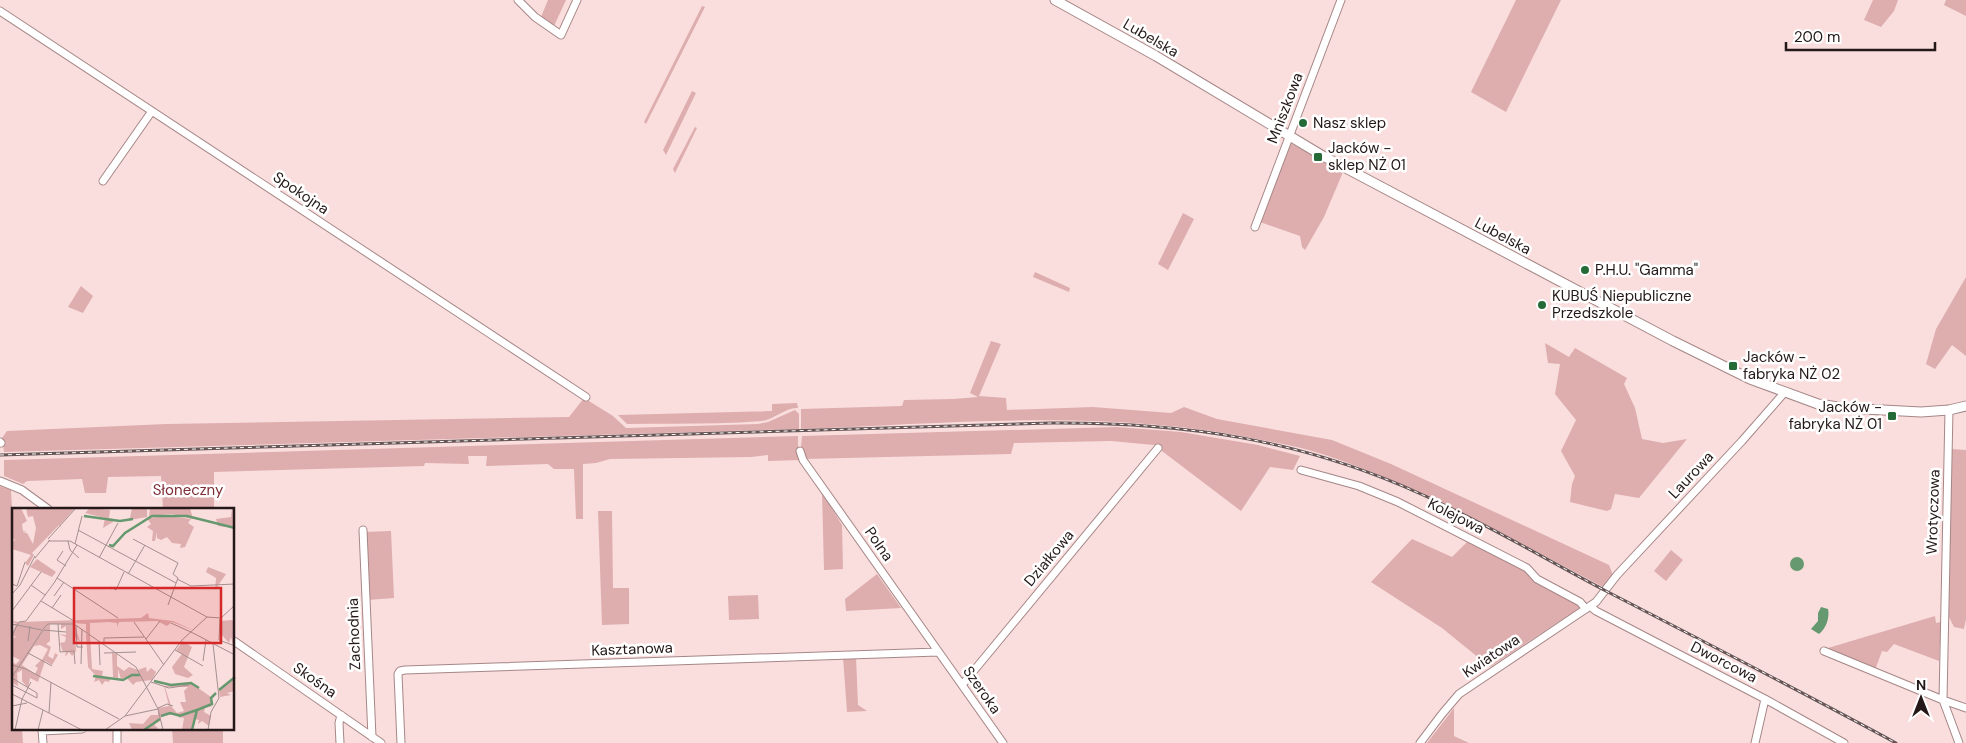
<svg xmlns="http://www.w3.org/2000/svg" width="1966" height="743" font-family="'DM Sans',sans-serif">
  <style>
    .green { fill: #deadae }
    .water { fill: #66996f }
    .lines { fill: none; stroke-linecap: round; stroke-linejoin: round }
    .minor-casing { stroke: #a68686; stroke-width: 9 }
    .major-casing { stroke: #a68686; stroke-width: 11 }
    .minor { stroke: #fff; stroke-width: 7 }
    .major { stroke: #fff; stroke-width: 9 }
    .rail-casing { stroke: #655; stroke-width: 3 }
    .rail { stroke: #fff; stroke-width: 1; stroke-dasharray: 4; stroke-linecap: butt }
    .poi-dot { fill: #246b38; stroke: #fff; stroke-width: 2 }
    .labels { text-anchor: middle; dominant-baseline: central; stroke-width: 5; stroke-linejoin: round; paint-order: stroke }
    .street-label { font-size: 15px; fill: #241818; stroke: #fff }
    .poi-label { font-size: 15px; fill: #241818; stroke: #fff; text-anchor: start }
    .park-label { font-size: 15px; fill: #7d2c34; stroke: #fff }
    .inset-river { fill: none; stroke: #66996f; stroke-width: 2.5 }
    .inset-road { fill: none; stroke: #a48f8f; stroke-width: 1 }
    .view { fill: #d62828; fill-opacity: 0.15; stroke: #d62828; stroke-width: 2.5 }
    .inset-edge { fill: none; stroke: #241818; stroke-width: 2.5 }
  </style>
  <rect width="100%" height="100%" fill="#fadede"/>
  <path class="green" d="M548 0H566L554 26 541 17Z
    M1516 0H1561L1506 112 1471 92Z
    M1873 0H1898L1894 11 1881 27 1864 20Z
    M1946 0H1966V16L1944 5Z
    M702 6 705 7 646 124 644 122Z
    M692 91 696 93 666 155 663 150Z
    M695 127 697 128 675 173 673 169Z
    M1290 143 1343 172 1324 217 1305 250 1302 247 1300 236 1257 221Z
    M1183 213 1194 219 1168 270 1158 264Z
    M1035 272 1070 288 1069 292 1033 277Z
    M1966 277V356L1952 345 1935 369 1926 364 1936 329Z
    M81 286 93 296 83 313 68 307Z
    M991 341 1001 344 979 396 1006 398 1007 410 1093 407 1171 413 1184 407 1217 419 1332 440 1391 464 1609 565 1613 575 1603 587C1515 541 1425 489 1331 457 1309 449 1285 444 1262 440 1111 408 954 423 801 429V409L902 406 904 400 953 399 978 397 970 393Z
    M1545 343 1569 357 1575 348 1627 378 1624 384 1635 408 1642 439 1663 443 1687 439 1639 498 1615 494 1611 509 1607 511 1570 502 1572 484 1575 476 1561 451 1576 420 1555 394 1560 364 1548 363Z
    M584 398 613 416 626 428 758 424 768 422 795 410 799 414V429L4 452 2 438 7 431 166 424 569 417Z
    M797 403 798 408C786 407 775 419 762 421 717 425 672 423 627 424L618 415 772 411V404Z
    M1117 427 1181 432 1258 445 1300 456 1293 470 1270 467 1241 511 1154 445 1111 441 1014 443 1011 454 804 459 801 446 802 436Z
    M798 436V451L801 460 768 461V455L751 457 610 459 596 463 583 464V519H576L574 469H554L548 464 486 466 487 456H468L469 464 425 463 424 466 214 472V509H163L161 476 108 477 106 493H85L82 479 27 481 23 484 4 476V460Z
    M1951 449 1966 450V619L1964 629 1954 627 1947 613Z
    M0 486 11 490 14 544V729H22L23 743H0Z
    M822 492 842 525 843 569 824 570Z
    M598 511H612L613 588H629V624L602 625Z
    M391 531 394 598 368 600 364 532Z
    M1412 539 1452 557 1467 542 1587 603 1490 667 1442 628 1371 582Z
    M1671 550 1683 560 1666 581 1654 571Z
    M877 574 901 608 846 611 845 599Z
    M758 595 759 619 729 620 728 596Z
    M1935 616 1936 623 1941 622 1939 661 1894 644 1887 652 1882 651 1875 670 1828 648Z
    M843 657H856L858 705 867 711 847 712Z
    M1454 708V736L1469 743H1427Z
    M172 729H223V743H173Z"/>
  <path class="water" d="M1790 564a7 7 0 1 1 14 0a7 7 0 1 1-14 0Z
    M1821 607 1828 609C1830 617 1826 629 1819 634L1811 629 1818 621V613Z"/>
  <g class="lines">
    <defs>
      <path id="minor" d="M518 0 535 17 561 35 577 0
        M0 11 586 397
        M103 181 152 111
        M1255 227 1341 0
        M1949 410 1943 700 1966 708
        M0 442 1 443
        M800 451 803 460 1003 743
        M1301 470 1359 486 1398 502 1527 568 1537 579 1580 602 1586 609
        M0 481 22 490 48 509
        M363 530 372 737
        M1591 607 1596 611 1765 699 1844 743
        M234 641 381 743
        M1824 651 1943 700 1959 743
        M962 685 1158 448
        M42 729 43 743
        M117 729V743
        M42 731 82 729
        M340 743 339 723 341 715
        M401 743 398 674 400 671 405 670 938 652
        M1420 743 1442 714 1459 694 1596 602 1617 575 1742 441 1784 393
        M1755 743 1765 699"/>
      <path id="major" d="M1055 0 1156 56 1323 156 1673 341 1750 379 1818 404 1845 408 1921 412 1949 410 1966 406"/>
    </defs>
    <use href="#minor" class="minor-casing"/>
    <use href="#major" class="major-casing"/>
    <use href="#minor" class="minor"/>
    <use href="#major" class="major"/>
    <defs>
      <path id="rail" d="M0 455 1050 423C1183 422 1301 439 1423 495 1485 523 1545 559 1606 591 1703 641 1800 691 1896 743"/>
    </defs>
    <use href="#rail" class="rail-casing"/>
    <use href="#rail" class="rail"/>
  </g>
  <g class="poi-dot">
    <circle cx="1303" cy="123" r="5"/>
    <rect x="1313" y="152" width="10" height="10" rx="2.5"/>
    <circle cx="1585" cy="270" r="5"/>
    <circle cx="1542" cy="305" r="5"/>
    <rect x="1728" y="361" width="10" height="10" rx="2.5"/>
    <rect x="1887" y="411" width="10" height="10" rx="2.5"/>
  </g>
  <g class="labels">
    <g class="street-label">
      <text transform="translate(1151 38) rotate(30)">Lubelska</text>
      <text transform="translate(1285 108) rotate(-69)">Mniszkowa</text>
      <text transform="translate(301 193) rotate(34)">Spokojna</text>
      <text transform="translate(1503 236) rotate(28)">Lubelska</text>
      <text transform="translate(1691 475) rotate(-47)">Laurowa</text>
      <text transform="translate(1933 512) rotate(-88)">Wrotyczowa</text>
      <text transform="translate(1456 516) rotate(27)">Kolejowa</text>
      <text transform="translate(879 544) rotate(55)">Polna</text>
      <text transform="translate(1049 558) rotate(-50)">Działkowa</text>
      <text transform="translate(354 634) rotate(-92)">Zachodnia</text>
      <text transform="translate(632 649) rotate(-2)">Kasztanowa</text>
      <text transform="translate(1491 656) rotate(-34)">Kwiatowa</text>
      <text transform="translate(1724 662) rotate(27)">Dworcowa</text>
      <text transform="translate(315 680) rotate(35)">Skośna</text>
      <text transform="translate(982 690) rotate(55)">Szeroka</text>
    </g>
    <g class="poi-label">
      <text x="1313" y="123">Nasz sklep</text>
      <text x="1328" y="148">Jacków -<tspan x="1328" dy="17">sklep NŻ 01</tspan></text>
      <text x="1595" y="270">P.H.U. "Gamma"</text>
      <text x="1552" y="296">KUBUŚ Niepubliczne<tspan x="1552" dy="17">Przedszkole</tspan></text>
      <text x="1743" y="357">Jacków -<tspan x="1743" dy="17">fabryka NŻ 02</tspan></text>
      <text x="1882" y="407" text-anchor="end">Jacków -<tspan x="1882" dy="17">fabryka NŻ 01</tspan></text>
    </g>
    <g class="park-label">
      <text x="188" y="490">Słoneczny</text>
    </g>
  </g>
  <g transform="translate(12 508)">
    <rect width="222" height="222" fill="#fadede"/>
    <path d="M9 0 15 13 10 16 11 23 15 24 10 25H15L21 36 24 20 21 8 16 9 14 0H63L48 17 50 20 47 17 20 45 22 47 16 58 13 55 19 47 0 41V33L4 32 0 31V1ZM78 0 98 2 97 10 104 12 91 20 93 10 73 5ZM120 0H135V9L112 13 118 10ZM138 0H178L181 11 160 6 137 8ZM220 0 222 1V20L206 18 204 11 219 9ZM156 8 179 11 176 15 182 19 173 39 168 40 169 36 160 35 155 29 149 32 145 30V24L143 33H140L141 23 135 19 139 16 135 10ZM25 51 44 64 40 69 18 59ZM196 59 214 66 203 82 204 70 194 64ZM136 105 137 110 161 113 183 123 160 114 155 118 145 113 107 114 105 119V115L97 114 78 115V127L74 124V116L62 115 68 134 63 129 64 143 60 148 57 144 53 149 54 144H48H51L48 135 53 134 54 129 47 126 54 127V118L49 121V116H38V133L34 136 39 139 36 148 41 151 43 145 46 147 40 157 33 153 26 174 18 170 16 180 10 173V162L5 165 6 178 0 175V155L3 156 0 154 4 156 8 152 0 148V137L4 138 0 137V131L5 128 0 129 3 118 0 116H4L0 113 7 114 5 118 8 114 129 110ZM28 137 36 141 30 152 25 150 29 152 23 158 26 160 23 166 10 157 22 138ZM219 112 222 113V143L219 129 217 135 209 126V113ZM74 126 78 127 80 161 91 163 90 167 94 170 101 169 100 145 105 146V158L112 163 117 159 126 162 134 159 135 164 139 160 144 164 140 172 124 174 121 177 115 170 121 167 109 171 106 161V170L99 169 97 174 93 173 90 177 87 172 82 174 84 168 76 159ZM171 133 180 139 172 159 181 167 176 170 163 166 160 159 170 146 164 142ZM222 170V183L215 185 219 187 208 189 207 183ZM179 175 199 189V196L196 197 201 198 193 200 192 204 199 208 197 218 190 213 186 216 187 212 183 211 179 222H170L172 210 167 209 165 206 149 208V212L142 217 146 220 144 222H120L117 215 131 216 139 207H146V200L157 198 152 178ZM153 179H176L172 183 174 194H168L172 203 165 205 159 198Z" fill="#deadae" fill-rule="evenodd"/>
    <path class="inset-river" d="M72 8 108 13 121 11M97 37 101 38 113 25 140 8H175L223 20M81 168 111 172 120 167H128M142 173 159 177 179 175 187 180M207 182 223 169M149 208 158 205 169 208M167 208 185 202M132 222 148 211M180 222 185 202 200 196 199 190 204 185"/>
    <path class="inset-road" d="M66 22 164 75M36 31 64 0M121 31 166 55 161 66 166 70 156 97M36 33H58L195 109 209 110 223 97M56 33 58 42 67 50M63 36 70 8M51 43 45 52 54 58M23 50 38 32M87 50 106 15M116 66 133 37M45 70 106 110M165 71 179 78 223 76M0 76 5 78 13 54M19 77 33 87M99 79 104 82 112 64M0 86 8 77 23 48M42 88 52 74M29 93 62 113M40 100 49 87M0 103 29 64M208 111 207 132 223 138M122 114 152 157M159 115 181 125M0 116 30 122M46 116 48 144 62 143 63 156M64 117 65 139H71M31 121 36 116H62L124 159 146 201 151 222M31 122 54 124M181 125 223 147M0 127 7 114 14 113 42 75 65 37M134 131 148 113M16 133 18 118M87 133 88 157M92 136V130L132 129M163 142 191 158M16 145 40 158M92 145 124 144M191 153 194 132M69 156 70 121M0 157 14 161 107 211M0 169 31 122M0 170 25 185V190M139 174 157 180 177 177M0 177 25 190M0 186 70 222M0 198 15 195M146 200 155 196 161 198M37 205 39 174M113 208 146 201M3 222 10 191 19 174M26 222 31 202M93 222 113 208 170 132 195 109M196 222 199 204 207 190 201 136"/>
    <path class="view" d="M62 80H209V135H62Z"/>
    <rect width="222" height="222" class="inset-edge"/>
  </g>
  <g transform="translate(1921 698)" stroke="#ffffff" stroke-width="4" paint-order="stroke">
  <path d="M0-4L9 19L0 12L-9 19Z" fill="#241818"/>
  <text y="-8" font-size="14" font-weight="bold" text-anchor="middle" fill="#241818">N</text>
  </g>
  <path d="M1786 42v8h149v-8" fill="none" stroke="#241818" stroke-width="2.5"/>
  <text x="1794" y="42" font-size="15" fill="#241818" stroke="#ffffff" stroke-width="4" paint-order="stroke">200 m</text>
</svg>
